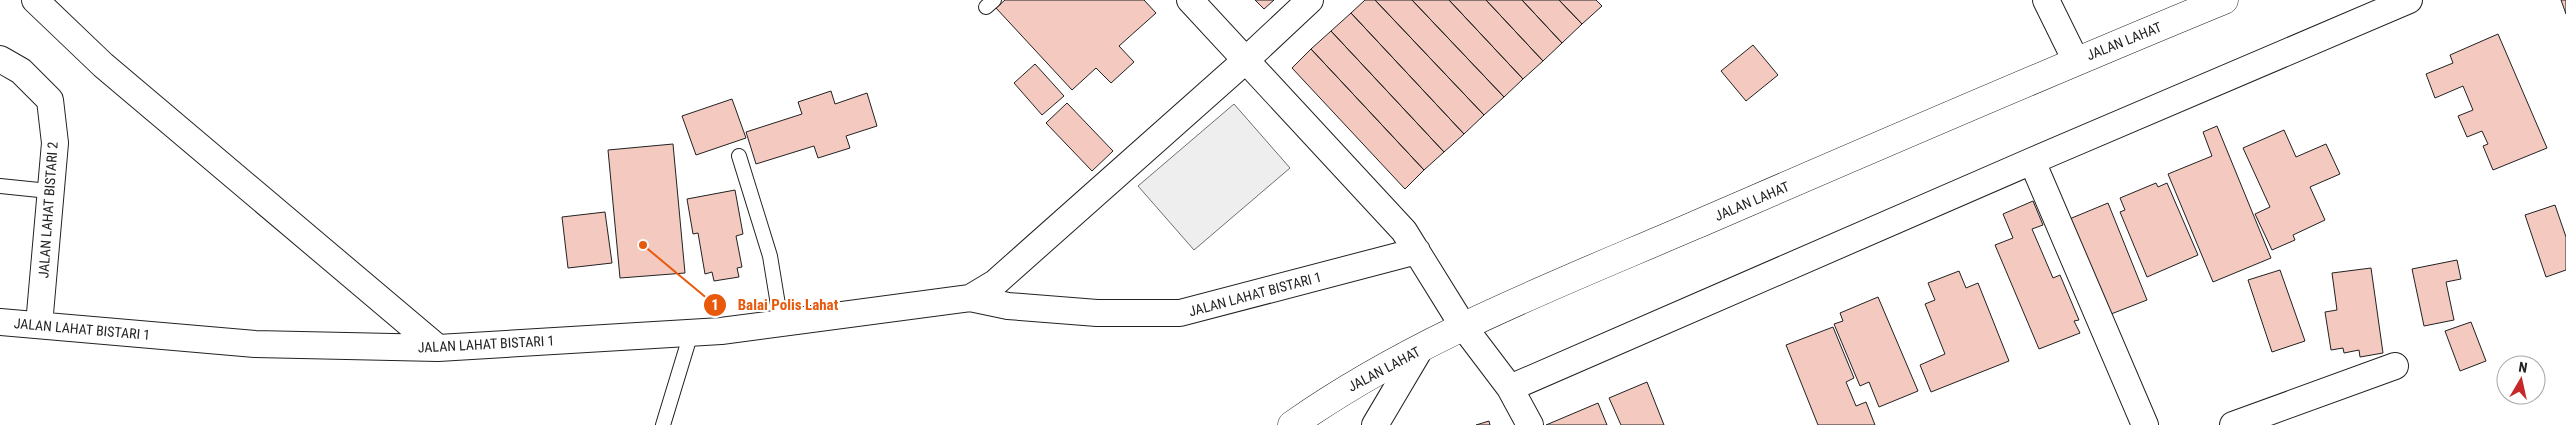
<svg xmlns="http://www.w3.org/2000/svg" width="2566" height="425" font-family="'Roboto Condensed',sans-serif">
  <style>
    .green { fill: #eee; stroke: #6f6f6f }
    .building { fill: #f3c9c0; stroke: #222 }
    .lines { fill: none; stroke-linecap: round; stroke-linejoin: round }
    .lane-casing { stroke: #222; stroke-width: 16 }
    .street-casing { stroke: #222; stroke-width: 28 }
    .secondary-casing { stroke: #222; stroke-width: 29 }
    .lane { stroke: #fff; stroke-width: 14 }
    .street { stroke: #fff; stroke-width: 26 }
    .secondary { stroke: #fff; stroke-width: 28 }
    .labels { text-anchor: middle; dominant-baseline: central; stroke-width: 4; stroke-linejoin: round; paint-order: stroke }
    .street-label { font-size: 14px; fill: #222; stroke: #fff }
    .leader { fill: none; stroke: #e8590c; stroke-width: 2 }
    .callout-dot { fill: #e8590c; stroke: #fff; stroke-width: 2 }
    .mark-label { font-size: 15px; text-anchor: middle; font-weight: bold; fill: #fff }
    .callout-label { font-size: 15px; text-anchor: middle; font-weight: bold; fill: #e8590c; stroke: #fff; stroke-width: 4; stroke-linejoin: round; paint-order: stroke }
  </style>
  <rect width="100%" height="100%" fill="#fff"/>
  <path class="green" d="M1234 104 1290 168 1194 250 1138 186Z"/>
  <path class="building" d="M1005 0H1144L1156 13 1119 46 1134 62 1111 83 1096 68 1072 90 996 8Z
    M1255 0H1274L1264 9Z
    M1365 0H1375L1484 115 1464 134 1351 13Z
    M1375 0H1412L1504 97 1484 115Z
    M1412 0H1449L1523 79 1504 97Z
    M1449 0H1486L1543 61 1523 79Z
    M1486 0H1522L1562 43 1543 61Z
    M1522 0H1559L1582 24 1562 43Z
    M1559 0H1596L1602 6 1582 24Z
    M2561 0H2566V14Z
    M1351 13 1464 134 1444 152 1331 31Z
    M1331 31 1444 152 1424 170 1311 49Z
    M2498 34 2547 148 2493 170 2483 146 2488 144 2482 131 2467 137 2458 116 2473 110 2463 86 2435 98 2426 74 2453 63 2450 55Z
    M1753 45 1778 75 1746 101 1721 71Z
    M1311 49 1424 170 1405 189 1292 68Z
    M1035 64 1064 96 1042 115 1014 83Z
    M831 91 835 104 867 93 877 126 846 136 850 148 818 158 814 146 756 164 746 132 802 114 798 102Z
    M732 99 746 138 696 155 682 116Z
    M1067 103 1113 151 1092 171 1046 123Z
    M2217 126 2271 258 2213 282 2168 174 2212 156 2203 132Z
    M2284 130 2296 157 2326 144 2340 174 2310 187 2325 220 2293 235 2295 240 2272 250 2255 214 2270 207 2243 148Z
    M673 144 685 273 620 278 608 150Z
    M2156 183 2158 187 2167 183 2198 255 2147 277 2120 212 2125 210 2120 198Z
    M735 190 743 234 736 236 742 267 737 268 739 277 714 281 712 272 705 274 698 233 693 234 687 199Z
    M2033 201 2043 225 2032 229 2053 278 2060 275 2079 320 2074 321 2080 333 2039 349 1995 245 2013 238 2003 214Z
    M2108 203 2147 300 2106 316 2067 220Z
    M2555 205 2566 237V270L2546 277 2525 215Z
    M605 212 612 263 568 268 562 217Z
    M2457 260 2461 279 2446 282 2454 320 2424 326 2412 269Z
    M2371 268 2383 353 2360 357 2359 350 2344 353 2343 348 2331 350 2325 312 2337 310 2332 273Z
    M2280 270 2305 341 2272 352 2248 280Z
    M1959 271 1966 288 1978 283 2009 361 1931 392 1920 365 1945 354 1925 304 1935 300 1928 283Z
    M1878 297 1918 391 1879 407 1869 382 1860 386 1834 324 1843 321 1840 313Z
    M2471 322 2486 361 2460 371 2445 331Z
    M1833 327 1854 378 1846 382 1856 406 1866 402 1875 425H1818L1786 345Z
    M1647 382 1664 425H1621L1609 398Z
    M1598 403 1607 425H1546Z
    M1489 421 1490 425H1476Z"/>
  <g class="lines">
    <defs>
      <path id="lane" d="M986 7 994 0
        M739 156 770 256 781 323
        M0 186 49 191
        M663 425 691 333"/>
      <path id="street" d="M35 0 103 65 438 348
        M1190 0 1404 231 1463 326 1510 388 1530 425
        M2046 0 2076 61
        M0 59 21 71 50 100 55 143 39 325
        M2032 161 2145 425
        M970 298 995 283 1013 267 1246 60 1310 0
        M0 322 255 344 438 348 721 331 970 298 1008 306 1097 313H1180L1417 251
        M1510 388 2032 161 2409 0
        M1375 425 1420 349
        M2233 425 2395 366"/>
      <path id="secondary" d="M1292 425C1414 339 1556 285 1693 226 1869 150 2046 73 2224 0"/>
    </defs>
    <use href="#lane" class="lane-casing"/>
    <use href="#street" class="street-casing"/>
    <use href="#secondary" class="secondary-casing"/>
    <use href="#lane" class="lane"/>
    <use href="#street" class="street"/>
    <use href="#secondary" class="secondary"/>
  </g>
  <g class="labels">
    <g class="street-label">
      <text transform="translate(2124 41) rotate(-22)">JALAN LAHAT</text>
      <text transform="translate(1752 201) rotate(-23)">JALAN LAHAT</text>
      <text transform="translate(48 210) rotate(-86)">JALAN LAHAT BISTARI 2</text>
      <text transform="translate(1255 294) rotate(-15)">JALAN LAHAT BISTARI 1</text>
      <text transform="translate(82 329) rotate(5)">JALAN LAHAT BISTARI 1</text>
      <text transform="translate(486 344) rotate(-3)">JALAN LAHAT BISTARI 1</text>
      <text transform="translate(1384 369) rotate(-28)">JALAN LAHAT</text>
    </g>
  </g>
  <path class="leader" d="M643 245L715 305"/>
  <g class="callout-dot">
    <circle cx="643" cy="245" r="5"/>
    <circle cx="715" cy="305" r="12"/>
  </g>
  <g class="mark-label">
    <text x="715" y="310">1</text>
  </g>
  <g class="callout-label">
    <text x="788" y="310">Balai Polis Lahat</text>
  </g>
  <g transform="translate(2521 380) rotate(9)"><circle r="24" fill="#ffffff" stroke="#a7a7a7"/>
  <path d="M0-4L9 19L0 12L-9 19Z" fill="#c62828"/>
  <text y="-8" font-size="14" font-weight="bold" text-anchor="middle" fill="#222222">N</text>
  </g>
</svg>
